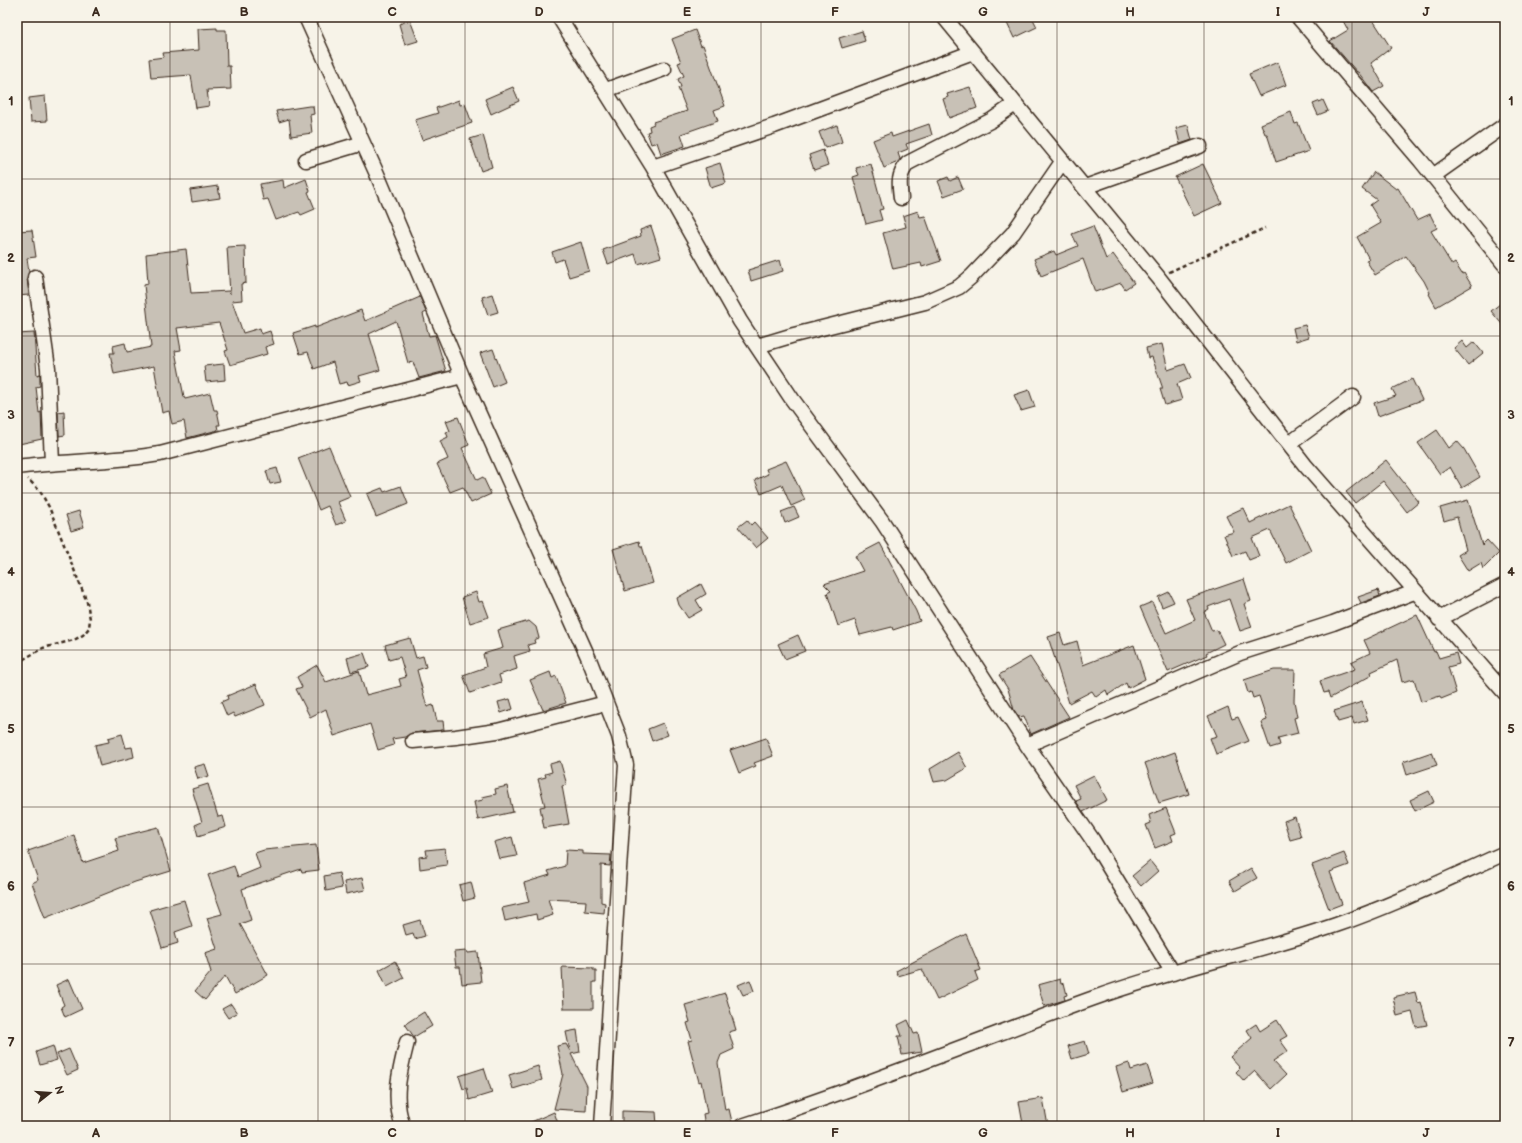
<svg xmlns="http://www.w3.org/2000/svg" width="1522" height="1143" font-family="'Balsamiq Sans',sans-serif">
  <style>
    .building { fill: #c8c1b6; stroke: #3b2a1e }
    .lines { fill: none; stroke-linecap: round; stroke-linejoin: round }
    .street-casing { stroke: #3b2a1e; stroke-width: 17 }
    .path { stroke: #3b2a1e; stroke-width: 2.5; stroke-dasharray: 4 3; stroke-linecap: butt }
    .street { stroke: #f7f3e8; stroke-width: 14 }
    .grid { fill: none; stroke: #3b2a1e; stroke-width: 1; stroke-opacity: 0.55 }
    .neatline { fill: none; stroke: #3b2a1e; stroke-width: 1.5 }
    .grid-label { font-size: 13px; text-anchor: middle; font-weight: bold; fill: #3b2a1e }
  </style>
  <rect width="100%" height="100%" fill="#f7f3e8"/>
  <filter id="ink" filterUnits="userSpaceOnUse"><feTurbulence type="fractalNoise" baseFrequency=".025" numOctaves="2"/><feDisplacementMap in="SourceGraphic" scale="8" xChannelSelector="R" yChannelSelector="G"/><feConvolveMatrix kernelMatrix="1 2 1 2 8 2 1 2 1" color-interpolation-filters="sRGB"/></filter>
  <g filter="url(#ink)">
    <path class="building" d="M1014 17H1032L1037 27 1014 38 1006 21Z
      M1341 17H1371L1391 48 1371 63 1384 86 1373 92 1358 72H1357L1330 41 1348 30Z
      M410 20 418 41 405 45 399 24Z
      M217 28V30H226L227 66H230L231 89 207 90 209 106 196 108 191 75 151 78 149 59 164 57 163 53 199 50 198 29Z
      M695 30 701 46 703 45 725 106 714 110 718 121 681 134 685 146 661 154 657 142 651 144 647 132 650 131 649 126 654 124 653 122 687 111 678 88 681 87 678 79 684 76 678 63 681 62 672 39Z
      M862 31 865 41 842 48 839 38Z
      M1278 62 1286 85 1259 96 1249 74Z
      M513 87 519 101 491 114 485 99Z
      M970 87 977 108 949 118 943 99 948 97 947 94Z
      M45 96 47 121 31 122 29 98Z
      M459 100 460 105 465 104 472 123 422 140 415 120 438 113 436 108Z
      M1323 100 1328 111 1318 115 1313 104Z
      M309 106H313L314 114 310 115 312 133 291 136 289 119 279 122 276 111Z
      M1291 112 1295 124 1298 123 1309 151 1276 162 1267 134H1265L1261 124Z
      M929 124 932 135 906 144 908 149 898 153 900 159 898 162 884 168 873 140 891 133 892 137Z
      M837 125 842 142 825 148 819 132Z
      M1188 125 1192 140 1180 144 1176 128Z
      M483 135 492 167 481 171 470 139Z
      M823 150 828 165 814 170 809 155Z
      M720 163 726 183 711 188 705 168Z
      M871 164 883 209 879 210 882 220 866 224 853 177 859 175 856 168Z
      M1203 164 1222 203 1194 216 1175 177Z
      M1374 172 1396 189 1398 188 1417 220 1430 214 1437 228 1431 231 1452 265 1455 263 1462 274 1464 273 1472 286 1436 307 1429 294 1430 293 1424 281 1406 256 1375 275 1366 260 1369 259 1357 237 1381 223 1370 205 1377 200 1362 189Z
      M948 177 950 181 958 177 963 189 944 196 938 181Z
      M306 179 310 191 308 192 315 209 301 215 299 212 276 220 268 199 263 200 260 184 283 180 284 188Z
      M218 186 220 198 192 202 190 190Z
      M918 211 920 217 925 216 941 261 922 267 921 263 893 269 883 233 906 227 903 216Z
      M651 226 661 257 638 264 635 254 608 264 603 250 641 236 640 230Z
      M1093 226 1106 259 1113 254 1134 283 1125 289 1121 283 1095 292 1083 259 1041 276 1034 259 1054 251 1056 255 1078 246 1072 234Z
      M32 230 36 257 27 258 29 272 27 278 29 295 17 296V231Z
      M581 242 589 271 569 277 563 259 555 262 552 252Z
      M245 246 246 283 241 284 242 300 232 301 243 333 260 328 261 334 270 331 274 344 265 347 267 354 230 365 225 351 228 350 219 323 177 328 181 350 175 351 184 397 185 399 210 393 214 410H217L220 425H217L218 430 187 438 184 421 172 424 169 411 162 413 154 366 114 374 110 353H114L113 346 125 343 127 352 151 347 144 285 148 284 146 254 186 249 191 293 229 291 230 294 227 247Z
      M780 260 783 271 751 281 748 270Z
      M492 294 498 312 488 315 482 297Z
      M420 297 426 312 423 314 429 336 435 335 446 371 419 378 413 362 408 363 396 321 369 334 380 370 359 376 361 381 348 385 347 382 339 384 333 362 314 369 308 352 300 354 293 333 315 326V328L361 310 365 321Z
      M1505 300V328L1491 311Z
      M1305 325 1309 337 1296 341 1293 328Z
      M34 333 37 375 40 374V386L36 387 39 413 41 412 42 439 19 444 17 433V334Z
      M1462 341 1467 348 1474 342 1483 353 1468 365 1454 348Z
      M1162 344 1168 370 1185 364 1191 378 1177 384 1182 400 1165 405 1160 389H1163L1152 357 1148 358 1146 348Z
      M493 349 505 382 493 387 480 353Z
      M224 364 225 380 206 382 204 366Z
      M1412 379 1422 400 1378 416 1374 403 1396 396 1392 389Z
      M1029 390 1035 407 1021 411 1014 395Z
      M64 411 65 435 59 436 58 412Z
      M458 417 469 445 462 448 477 480 483 477 491 494 471 503 463 487 450 492 437 464 448 459 440 441 448 437 446 432 450 431 446 421Z
      M1437 430 1449 448 1457 441 1464 449 1480 477 1462 488 1450 467 1440 474 1418 443Z
      M329 446 350 497 338 502 346 521 336 525 328 506 319 510 298 458Z
      M1386 460 1419 502 1407 512 1383 481 1355 503 1346 492Z
      M786 461 805 500 791 506 782 485 761 494 755 480 768 474 766 469Z
      M277 468 281 482 270 484 266 471Z
      M401 486 408 504 376 517 367 494 382 488 384 492Z
      M1468 500 1482 545 1487 540 1499 553 1483 569 1481 563 1468 571 1458 555 1466 550 1457 517 1444 521 1440 508Z
      M1289 504 1311 550 1286 563 1270 530 1252 538 1259 556 1249 560 1245 551 1233 556 1224 535 1234 532 1226 516 1243 508 1250 523Z
      M794 507 799 517 785 523 781 512Z
      M79 511 84 527 71 531 66 515Z
      M747 520 751 525 754 522 768 538 756 548 738 527Z
      M639 541 640 546H642L653 583 625 591 613 549Z
      M880 543 916 611 920 621 893 630 892 627 860 635 855 620 838 626 827 593 831 591 824 584 863 571 855 556Z
      M1244 579 1251 601 1244 604 1252 627 1240 631 1229 599 1208 607 1209 609 1204 612 1212 631 1217 630 1224 644 1206 653 1207 655 1168 672 1140 607 1152 602 1166 633 1195 620 1186 599Z
      M701 584 706 594 696 600 702 610 688 618 679 605 677 598Z
      M1378 590 1380 596 1361 603 1358 597Z
      M476 592 479 602 483 601 489 617 470 623 462 597Z
      M1169 592 1174 602 1162 607 1158 597Z
      M1417 615 1434 652 1436 651 1439 658 1456 653 1459 664 1448 667 1456 693 1441 699 1440 696 1421 702 1414 679 1402 682 1397 660 1371 672 1372 675 1330 698 1328 692 1324 693 1320 681 1355 669 1351 662 1370 653 1364 640Z
      M529 621 536 627 539 638 534 640 535 643 528 645 530 651 514 656 517 669 499 675 501 682 470 693 463 675 486 667 483 654 503 648 498 630Z
      M1060 633 1064 645 1077 641 1083 665 1134 645 1145 679 1128 688 1126 683 1108 695 1106 690 1096 697 1092 691 1069 703 1048 637Z
      M798 635 805 651 785 659 778 644Z
      M410 638 416 658 423 656 426 667 417 670 427 707 433 705 437 721H443L444 730 412 733 405 737 392 739 394 745 378 750 370 724 334 736 326 709 310 717 296 689 302 687 297 677 317 665 326 682 359 671 366 695 401 686 399 679 406 677 400 657 389 660 385 645Z
      M364 653 369 667 351 672 347 658Z
      M1030 657 1069 717 1031 734 1024 716 1019 717 1014 710 1008 689 999 675Z
      M1274 670H1295L1294 701 1297 717 1294 718 1298 733 1278 738 1280 745 1270 748 1261 722 1267 720 1259 696 1253 698 1251 692 1248 693 1244 680Z
      M550 672 552 678 556 676 566 703 543 710 530 680Z
      M256 684 265 705 235 717 233 713 227 716 221 702 228 699 227 696Z
      M510 699 513 709 501 713 498 702Z
      M1362 702 1368 720 1354 724 1352 718 1338 722 1334 711Z
      M1228 707 1232 719 1238 717 1249 741 1216 754 1210 738 1217 736 1208 716Z
      M663 723 668 735 652 741 648 729Z
      M122 734 126 748 132 747 134 757 100 766 95 745 109 742 108 738Z
      M766 738 773 756 754 763 756 766 739 773 730 750Z
      M958 752 967 768 947 780 934 782 930 769Z
      M1175 752 1189 794 1159 803 1145 763Z
      M1432 752 1437 765 1407 775 1403 762Z
      M560 761 567 785 562 786 569 824 544 828 540 807 545 806 538 779 546 777 545 774 552 772 550 764Z
      M205 764 209 776 198 779 194 767Z
      M1094 775 1107 800 1083 812 1076 801 1081 799 1074 785Z
      M208 784 218 817 223 816 226 827 198 836 195 825 202 822 192 789Z
      M507 786 513 812 478 820 474 802 483 800 482 797 496 794 495 789Z
      M1429 791 1434 802 1415 811 1410 800Z
      M1166 808 1176 833 1171 835 1173 841 1155 848 1146 825 1151 823 1149 815Z
      M1295 817 1301 837 1290 840 1284 821Z
      M158 827 171 871 135 882 45 918 32 883 38 880 28 851 74 835 83 863 119 851 115 838Z
      M512 837 517 856 499 859 494 842Z
      M316 845 319 870 302 872 301 869 242 889 251 920 240 924 268 975 235 994 225 976 205 1000 195 991 211 972 205 953 217 949 207 918 222 914 208 875 234 866 238 877 260 868 255 853 264 850Z
      M445 848 447 865 420 869 419 857 427 856 426 850Z
      M566 850 583 851V854L611 855 610 866 601 865V902L605 903 604 913 585 911 586 901 548 899 553 915 537 920 536 914 505 921 502 908 529 902 524 883 550 875 548 871 565 866Z
      M1344 853 1349 865 1330 872 1342 904 1329 909 1312 865Z
      M1150 861 1158 871 1141 886 1132 876Z
      M1251 868 1257 878 1235 891 1229 881Z
      M339 873 342 888 326 891 324 876Z
      M362 878 365 890 346 894 344 882Z
      M471 882 475 898 463 901 459 885Z
      M184 900 192 926 175 932 178 943 162 948 150 910Z
      M420 920 425 936 415 939 413 933 406 935 403 925Z
      M966 934 981 970 975 972 978 980 937 1000 922 969 898 976 896 971Z
      M467 951 468 953 478 952 481 982 462 984 460 967H456L454 952Z
      M395 961 404 978 387 987 379 970Z
      M562 967 593 968V970H596V982H593V1009H564Z
      M69 979 82 1009 65 1017 61 1007 64 1005 56 985Z
      M1060 979 1061 984 1064 983 1067 995 1064 996 1065 1000 1044 1006 1038 985Z
      M750 980 754 991 743 995 738 985Z
      M1415 992 1418 1003 1421 1002 1427 1025 1416 1027 1412 1012 1397 1016 1393 997Z
      M725 993 736 1030 729 1032 734 1049 721 1055 718 1063 725 1110 729 1109 732 1122 705 1126 703 1114 707 1113 701 1081 699 1082 688 1041 692 1040 687 1023 690 1022 685 1005Z
      M231 1004 237 1013 228 1018 222 1009Z
      M424 1012 432 1026 414 1037 405 1024Z
      M908 1020 914 1034 918 1033 922 1052 902 1055 898 1036H902L898 1025Z
      M1277 1020 1287 1036 1280 1040 1288 1051 1273 1061 1286 1075 1271 1089 1255 1071 1244 1081 1236 1072 1240 1068 1230 1057 1252 1038 1247 1030 1256 1024 1260 1031Z
      M577 1030 580 1052 571 1054 587 1086 586 1111 554 1109 563 1074 557 1046 566 1044 570 1051 566 1032Z
      M1085 1041 1089 1054 1072 1059 1068 1046Z
      M53 1046 57 1060 40 1065 36 1052Z
      M69 1049 78 1070 67 1075 57 1054Z
      M1129 1063 1131 1070 1147 1065 1153 1083 1123 1092 1116 1067Z
      M538 1066 542 1080 513 1089 509 1075Z
      M484 1068 492 1093 469 1100 467 1088 463 1089 459 1076Z
      M1043 1098 1048 1126H1035V1122L1023 1124 1019 1102Z
      M622 1111 656 1112 657 1125 622 1126Z
      M554 1112 559 1126H522Z"/>
    <g class="lines">
      <defs>
        <path id="street" d="M306 17 377 174 462 376 589 659 619 736 626 765 624 793 602 1126
          M559 17 653 167 740 321 792 399 882 521 1027 745 1092 839 1173 973
          M944 17 1158 277 1305 465 1505 693
          M1298 17 1421 161 1505 265
          M606 90 664 69
          M306 160 363 143
          M653 167 774 126 973 52
          M1433 176 1505 125
          M1085 187 1200 146
          M901 198C899 183 898 175 908 163L992 120 1015 104
          M35 277 48 368 52 463
          M757 346 794 335 925 302 959 287 971 277 1013 233 1062 162
          M1289 444 1353 397
          M17 467C64 461 112 462 160 454L462 376
          M1439 619 1505 585
          M413 741 456 737 497 731 606 703
          M1027 745 1240 653 1333 623 1414 592
          M403 1126C392 1098 400 1070 407 1042
          M742 1126C861 1088 977 1040 1094 998 1174 969 1257 952 1336 925 1394 905 1449 878 1505 853"/>
      </defs>
      <use href="#street" class="street-casing"/>
      <path class="path" d="M1169 272 1265 228
        M17 663 43 648 74 640 83 635 89 628 90 619 87 602 49 507 40 491 28 479"/>
      <use href="#street" class="street"/>
    </g>
  </g>
  <path class="grid" d="M170 17V1126M318 17V1126M465 17V1126M613 17V1126M761 17V1126M909 17V1126M1057 17V1126M1204 17V1126M1352 17V1126M17 179H1505M17 336H1505M17 493H1505M17 650H1505M17 807H1505M17 964H1505"/>
  <rect width="1522" height="1143" fill="none" stroke="#f7f3e8" stroke-width="44"/>
  <g transform="translate(50 1093) rotate(73)" stroke="#f7f3e8" stroke-width="3" paint-order="stroke">
  <path d="M0-3L7 15L0 10L-7 15Z" fill="#3b2a1e"/>
  <text y="-6" font-size="11" font-weight="bold" text-anchor="middle" fill="#3b2a1e">N</text>
  </g>
  <rect x="22" y="22" width="1478" height="1099" class="neatline"/>
  <g class="grid-label">
    <text x="96" y="16">A</text>
    <text x="244" y="16">B</text>
    <text x="392" y="16">C</text>
    <text x="539" y="16">D</text>
    <text x="687" y="16">E</text>
    <text x="835" y="16">F</text>
    <text x="983" y="16">G</text>
    <text x="1130" y="16">H</text>
    <text x="1278" y="16">I</text>
    <text x="1426" y="16">J</text>
    <text x="11" y="105">1</text>
    <text x="1511" y="105">1</text>
    <text x="11" y="262">2</text>
    <text x="1511" y="262">2</text>
    <text x="11" y="419">3</text>
    <text x="1511" y="419">3</text>
    <text x="11" y="576">4</text>
    <text x="1511" y="576">4</text>
    <text x="11" y="733">5</text>
    <text x="1511" y="733">5</text>
    <text x="11" y="890">6</text>
    <text x="1511" y="890">6</text>
    <text x="11" y="1047">7</text>
    <text x="1511" y="1047">7</text>
    <text x="96" y="1137">A</text>
    <text x="244" y="1137">B</text>
    <text x="392" y="1137">C</text>
    <text x="539" y="1137">D</text>
    <text x="687" y="1137">E</text>
    <text x="835" y="1137">F</text>
    <text x="983" y="1137">G</text>
    <text x="1130" y="1137">H</text>
    <text x="1278" y="1137">I</text>
    <text x="1426" y="1137">J</text>
  </g>
</svg>
